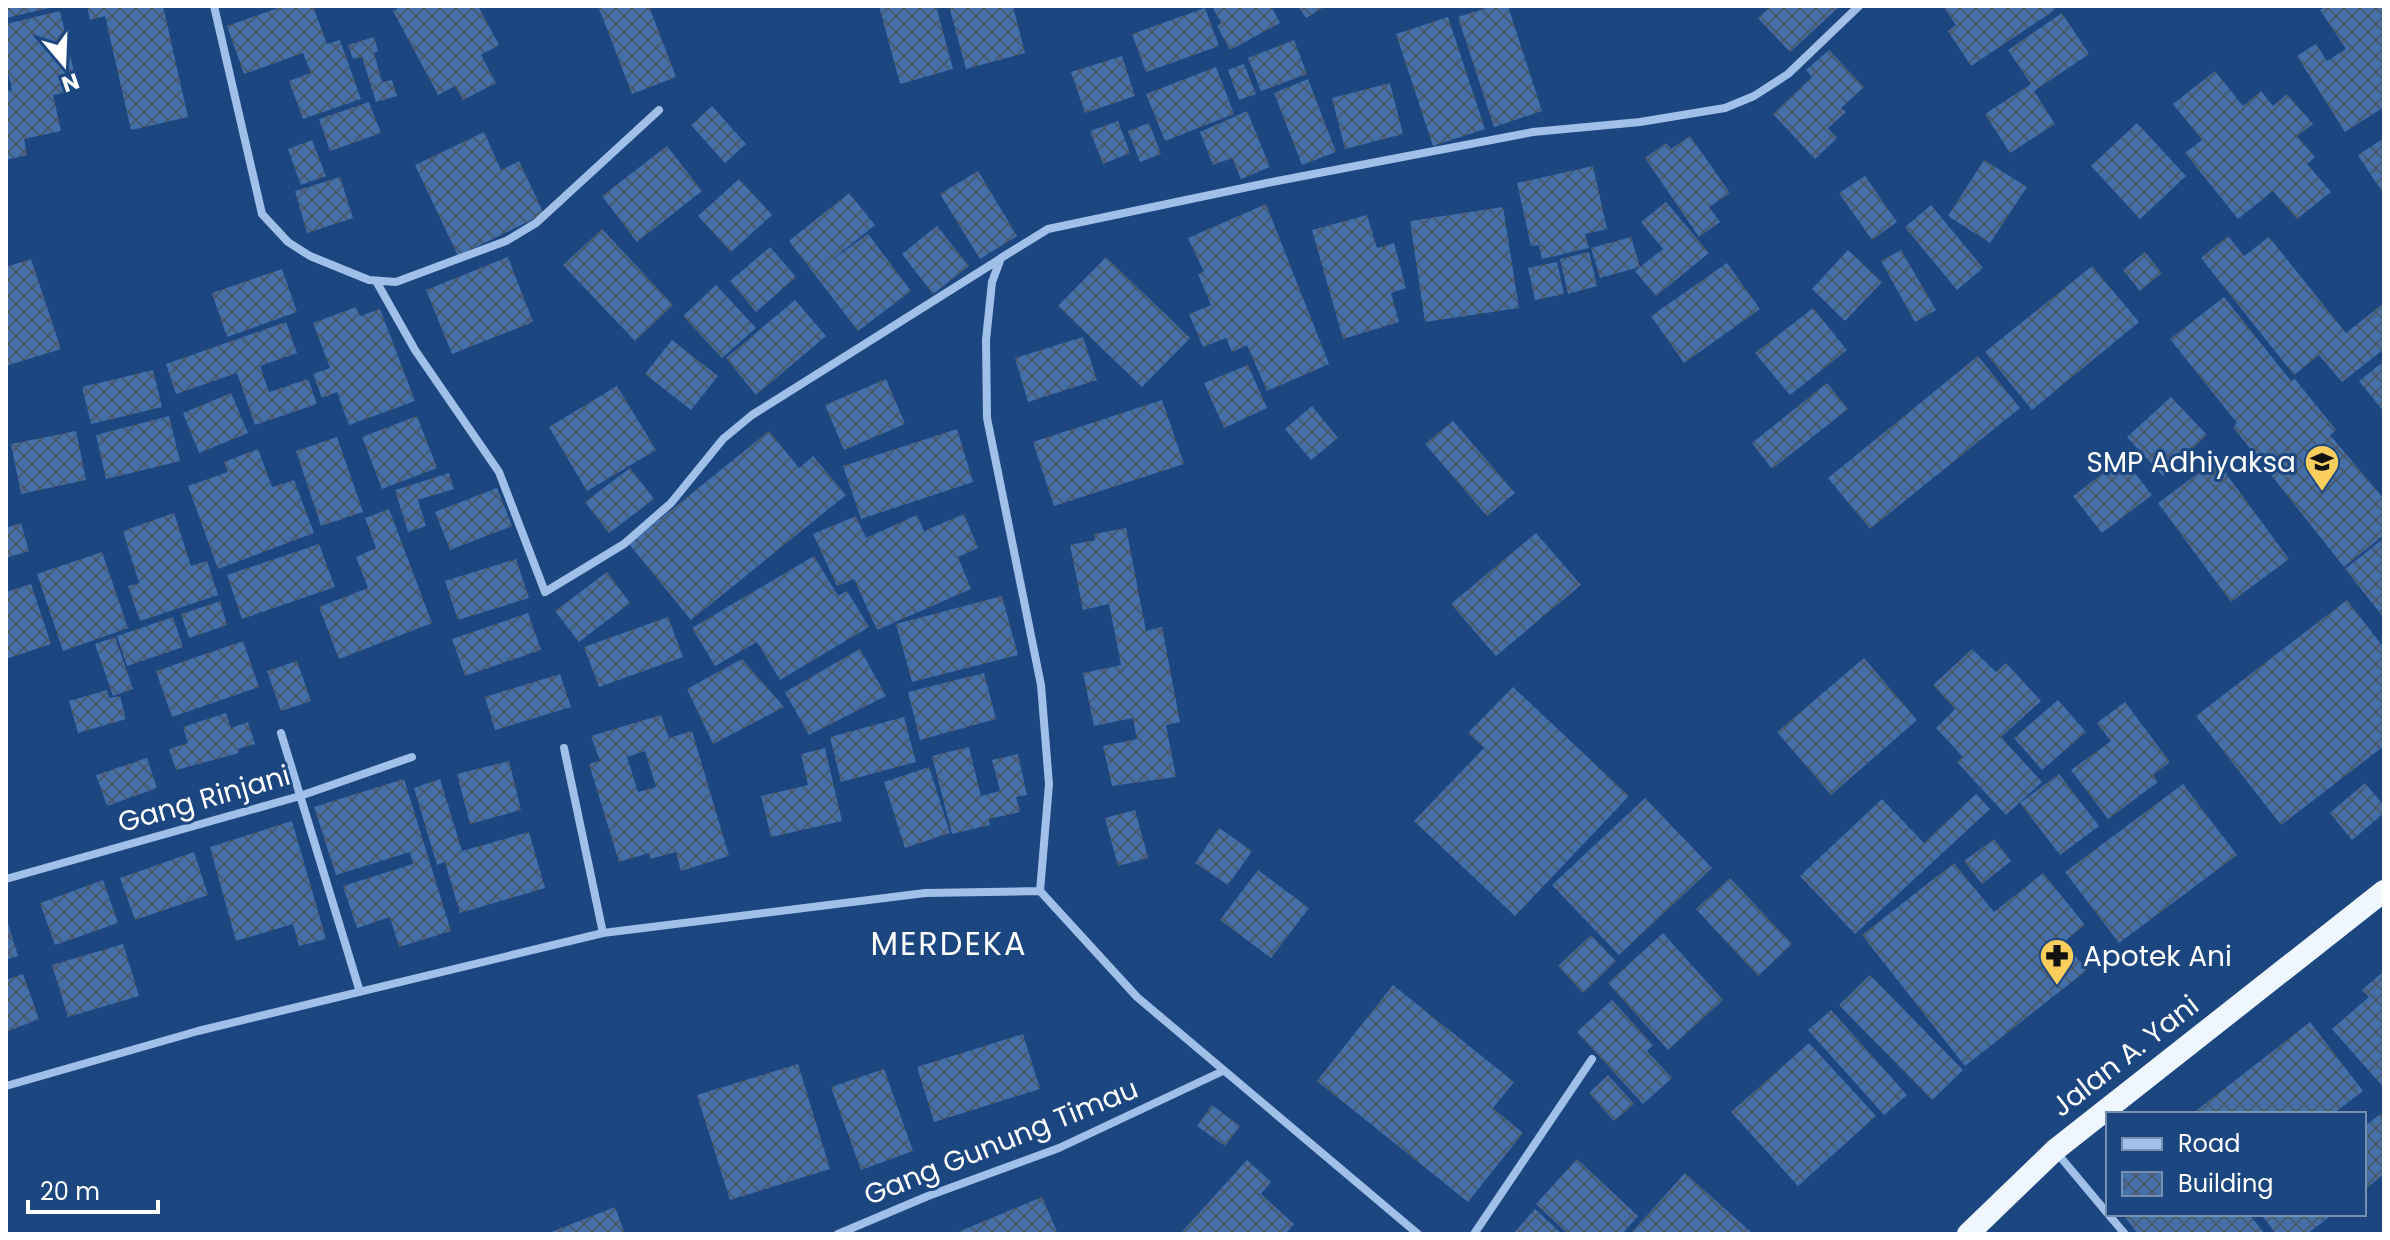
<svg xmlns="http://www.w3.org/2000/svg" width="2390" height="1240" font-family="Poppins,sans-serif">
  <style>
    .building { fill: url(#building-cross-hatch); fill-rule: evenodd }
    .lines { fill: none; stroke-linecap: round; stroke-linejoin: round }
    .minor { stroke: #a0c0e9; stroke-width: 8 }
    .trunk { stroke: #f0f6fe; stroke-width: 22 }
    .labels { text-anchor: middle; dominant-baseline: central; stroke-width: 6; stroke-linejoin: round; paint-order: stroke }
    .poi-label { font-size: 28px; fill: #fff; stroke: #1c467f; text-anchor: end }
    .street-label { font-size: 28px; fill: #fff; stroke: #1c467f }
    .quarter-label { font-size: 32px; letter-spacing: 2px; fill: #fff; stroke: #1c467f }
  </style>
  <defs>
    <pattern id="building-cross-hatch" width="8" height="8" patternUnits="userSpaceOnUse" patternTransform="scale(2)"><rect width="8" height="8" fill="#4470a9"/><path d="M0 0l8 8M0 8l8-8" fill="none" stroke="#495a71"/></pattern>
  </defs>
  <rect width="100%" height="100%" fill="#1c467f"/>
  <path class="building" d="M6 6H54V7L6 18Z
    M87 6H163L188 117 131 130 105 16 90 20Z
    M284 6H313L327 44 340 40 361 99 303 119 289 81 311 73 303 53 244 74 227 26Z
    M401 6H478L499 45 481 55 496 83 463 100 455 86 438 95 393 11Z
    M598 6H649L676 77 632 94Z
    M879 6H936L953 69 900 84Z
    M949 6H1013L1025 53 966 69Z
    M1212 6H1271L1280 23 1230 50 1217 26 1221 23Z
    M1298 6H1326L1306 18Z
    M1492 6H1508L1542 111 1494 127 1458 17Z
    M1771 6H1840L1790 52 1758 18Z
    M1943 6H2052L2055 10 1971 66 1948 31 1956 25Z
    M2326 6H2384V107L2345 132 2297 56 2316 44 2327 61 2346 49 2320 10Z
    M1205 8 1219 46 1146 72 1132 34Z
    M60 11 78 90 53 95 61 131 24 139 27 155 6 160V91L12 90 6 64V24Z
    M2062 13 2089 54 2034 91 2055 124 2010 153 1985 114 2031 84 2008 50Z
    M1448 17 1485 129 1433 146 1396 34Z
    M374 37 378 51 374 53 382 82 392 80 397 96 376 102 362 57 353 59 348 45Z
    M1294 40 1307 74 1261 91 1248 58Z
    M1829 50 1864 87 1841 108 1846 112 1828 128 1837 138 1815 159 1773 114 1812 77 1806 70Z
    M1122 56 1135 96 1085 113 1071 72Z
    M1244 64 1256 94 1239 100 1228 70Z
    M1216 67 1234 114 1165 141 1146 94Z
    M2215 71 2243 106 2261 91 2273 106 2287 94 2313 124 2297 136 2315 157 2307 164 2331 192 2297 219 2273 191 2238 219 2185 153 2202 140 2173 104Z
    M1308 79 1336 152 1302 165 1274 93Z
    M1390 83 1403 134 1345 149 1332 98Z
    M369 102 381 133 330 151 319 119Z
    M712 106 746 144 725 163 691 125Z
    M1247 111 1270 167 1241 179 1232 158 1213 165 1200 132Z
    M1118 121 1130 153 1103 164 1090 131Z
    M1149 123 1161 154 1140 162 1128 131Z
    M2137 123 2186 176 2140 219 2091 166Z
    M484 132 501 170 519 161 544 214 458 256 415 165Z
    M1690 136 1730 193 1709 207 1720 222 1699 237 1645 158 1666 143 1671 149Z
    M2384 138V195L2358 155Z
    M312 140 326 176 301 185 288 149Z
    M667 146 702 191 637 242 602 196Z
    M1984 160 2027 187 1990 243 1948 216Z
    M1593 166 1607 229 1585 234 1589 248 1542 259 1539 245 1531 246 1517 183Z
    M978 171 1017 236 980 259 940 194Z
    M1865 176 1897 222 1872 240 1839 193Z
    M340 177 353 218 307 233 295 191Z
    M739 179 772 215 731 252 698 216Z
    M849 193 875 225 829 262 868 234 911 291 858 331 789 241Z
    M1666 202 1709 253 1656 296 1635 271 1663 249 1641 222Z
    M1266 204 1329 364 1267 391 1247 345 1232 352 1226 338 1203 347 1189 314 1211 305 1198 274 1204 272 1188 238Z
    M1931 205 1983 268 1957 290 1905 227Z
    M1503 207 1519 308 1425 322 1410 221Z
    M1367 215 1377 248 1394 243 1406 288 1391 293 1399 322 1343 339 1312 230Z
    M937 226 969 266 933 294 902 254Z
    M602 229 673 305 635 341 563 265Z
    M2228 236 2244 256 2269 237 2346 333 2384 303V349L2342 382 2319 355 2294 375 2201 258Z
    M1631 237 1640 267 1600 278 1591 248Z
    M770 247 796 277 756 312 730 281Z
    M1848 250 1882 282 1845 321 1812 289Z
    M1901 250 1936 310 1915 322 1881 261Z
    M1589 252 1597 286 1568 294 1560 259Z
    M2145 252 2162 273 2140 291 2123 270Z
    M508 257 533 322 452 354 426 290Z
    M1106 257 1190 338 1142 387 1058 306Z
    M31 259 61 349 6 366V267Z
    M1557 262 1564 294 1535 300 1528 268Z
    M1727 263 1760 309 1684 363 1651 316Z
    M2092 266 2139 322 2032 410 1985 352Z
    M282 269 297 312 227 337 212 293Z
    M716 285 756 328 722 358 683 316Z
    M2224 297 2291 381 2294 378 2336 430 2330 435 2384 499V535L2344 567 2233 427 2237 423 2170 339Z
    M795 300 826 336 756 395 726 358Z
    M356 307 360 316 380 309 415 401 349 425 337 392 322 398 313 374 330 368 313 323Z
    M1813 308 1847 350 1790 395 1755 353Z
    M286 322 297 353 260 366 269 392 308 379 317 404 255 425 237 373 176 394 166 364Z
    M1083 337 1097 380 1028 402 1015 358Z
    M672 340 718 376 691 410 645 374Z
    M1978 356 2020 408 1870 529 1828 478Z
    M2384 361V412L2359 381Z
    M1248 365 1267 408 1224 428 1204 383Z
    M153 370 162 407 91 424 82 387Z
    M886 379 905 424 844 450 825 405Z
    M1827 383 1848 409 1772 469 1752 443Z
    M617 386 656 450 587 491 549 427Z
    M231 393 248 433 199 453 183 413Z
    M2171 397 2207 435 2163 476 2127 437Z
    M1162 400 1184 464 1054 506 1033 442Z
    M1312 406 1338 438 1311 460 1285 429Z
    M169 416 180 461 106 479 96 435Z
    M417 416 437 468 382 489 362 437Z
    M1453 421 1515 493 1487 516 1425 444Z
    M957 429 973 482 861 519 843 466Z
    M76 431 86 480 21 494 11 444Z
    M769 431 799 468 813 456 846 495 691 620 629 544Z
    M337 437 363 512 321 526 296 451Z
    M258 449 272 487 294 480 314 533 218 569 188 486 228 472 224 462Z
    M2123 458 2152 495 2102 533 2073 496Z
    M2216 460 2289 559 2231 602 2158 503Z
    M630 468 654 499 609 533 585 502Z
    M449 473 454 489 418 500 426 526 408 532 395 490Z
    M497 488 512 526 450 550 435 512Z
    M389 509 432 623 339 659 319 607 368 588 356 557 376 548 365 518Z
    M174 513 191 566 207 561 218 595 140 621 128 586 139 583 123 531Z
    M964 514 978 548 958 557 971 589 877 630 854 579 837 586 813 534 856 516 866 538 917 515 924 531Z
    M21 523 29 551 6 558V528Z
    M1126 528 1146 631 1162 627 1180 722 1166 725 1176 777 1112 786 1103 746 1137 739 1133 718 1094 726 1083 673 1121 665 1109 604 1083 610 1070 545 1095 540 1094 534Z
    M1536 533 1581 585 1496 656 1451 604Z
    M2384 538V618L2345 569Z
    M319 544 335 587 242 619 227 575Z
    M102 552 128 628 63 651 37 574Z
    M814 556 838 596 847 591 869 627 780 680 757 642 715 666 692 628Z
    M516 559 529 598 458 620 445 581Z
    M607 572 630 603 579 642 555 611Z
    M31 584 51 644 6 659V592Z
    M1002 596 1018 655 912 682 896 624Z
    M2347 600 2384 648V746L2281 825 2196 716Z
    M220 601 227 625 189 638 181 614Z
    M528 613 541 650 465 676 452 639Z
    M173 617 183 647 127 666 117 636Z
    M668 617 683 657 599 687 584 647Z
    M115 637 133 689 113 696 95 644Z
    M243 641 259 687 172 717 156 671Z
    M860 649 886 696 809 735 785 692Z
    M1972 649 1996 672 2006 663 2041 701 2001 737 2042 782 2006 815 1957 762 1963 757 1936 728 1955 709 1933 685Z
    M1864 658 1917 720 1831 795 1777 732Z
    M742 659 784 707 713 744 687 689Z
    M297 661 311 701 281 711 267 671Z
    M984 673 996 719 920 740 908 692Z
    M560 674 571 707 495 730 485 697Z
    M1513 687 1629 796 1515 916 1414 821 1484 748 1468 733Z
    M107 690 109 698 120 696 126 719 78 733 69 701Z
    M2058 700 2086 732 2042 770 2014 738Z
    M2125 702 2170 762 2153 775 2158 782 2108 819 2071 770 2111 741 2097 723Z
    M226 713 231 728 248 722 255 744 238 749 239 753 176 770 169 749 188 743 183 727Z
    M661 715 669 738 692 731 729 856 681 871 676 852 650 859 649 853 619 862 589 764 600 761 591 736ZM645 751 656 787 638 792 627 757Z
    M904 717 916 762 841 782 830 737Z
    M969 747 981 796 1000 791 992 760 1018 754 1027 795 1016 797 1020 812 989 819 990 825 952 834 932 756Z
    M825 748 842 821 771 837 761 796 808 785 801 754Z
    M147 758 157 788 107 806 96 775Z
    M509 761 521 810 470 824 457 774Z
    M929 767 950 833 905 848 884 782Z
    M2059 774 2099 826 2060 855 2020 803Z
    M404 779 451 931 399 947 390 917 357 928 343 886 413 864 410 852 336 875 314 807Z
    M440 779 462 851 529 832 545 888 460 913 445 862 437 865 414 788Z
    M2365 783 2384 806V813L2352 840 2330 813Z
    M2183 784 2237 855 2119 943 2065 872Z
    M1976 794 1990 809 1855 934 1800 876 1882 799 1924 843Z
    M1645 798 1712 868 1619 955 1552 885Z
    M1135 810 1148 858 1118 866 1105 818Z
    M292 821 326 939 299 946 293 924 236 941 210 847Z
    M1219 828 1252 851 1228 885 1195 863Z
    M1994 839 2011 861 1982 884 1964 861Z
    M194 852 208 895 135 920 120 878Z
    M1954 863 1994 912 2043 873 2085 925 2064 942 2087 970 1965 1066 1862 935Z
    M1258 870 1309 908 1271 958 1220 920Z
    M1730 878 1792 944 1758 976 1696 909Z
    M103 880 118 923 55 945 40 903Z
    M6 917 18 956 6 960Z
    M1663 933 1723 1000 1668 1050 1608 983Z
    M1591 935 1616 961 1583 993 1558 966Z
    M123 944 139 996 68 1017 52 965Z
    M2384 971V1088L2332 1029 2369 997 2362 990Z
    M23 974 39 1019 6 1032V980Z
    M1870 975 1963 1070 1932 1100 1839 1005Z
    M1393 985 1514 1082 1493 1108 1523 1133 1468 1202 1317 1081Z
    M1612 1000 1653 1045 1647 1051 1672 1078 1643 1104 1577 1032Z
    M1831 1010 1907 1095 1884 1115 1808 1030Z
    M2310 1022 2363 1091 2333 1114H2192Z
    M1023 1034 1040 1089 934 1122 917 1067Z
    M1809 1043 1876 1116 1798 1186 1731 1112Z
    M798 1064 830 1169 730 1200 697 1095Z
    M884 1069 913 1151 861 1170 831 1087Z
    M1608 1075 1634 1104 1614 1121 1589 1093Z
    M1212 1105 1240 1126 1225 1146 1197 1126Z
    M2380 1114 2384 1119V1174L2364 1190V1127Z
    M1577 1159 1638 1216 1622 1234H1568L1536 1204Z
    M1247 1160 1271 1182 1261 1194 1294 1224 1285 1234H1180Z
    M1685 1173 1753 1234H1630Z
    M1042 1197 1058 1234H953Z
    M615 1207 625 1234H546Z
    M1535 1209 1562 1234H1513Z
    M2127 1214H2249L2265 1234H2138L2124 1216Z
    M2261 1214H2333L2307 1234H2276Z"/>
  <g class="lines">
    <path class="minor" d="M214 6 262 214 288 242 310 256 369 280 396 282 506 241 536 223 659 110
      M376 281 415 350 499 472 545 592 624 544 671 503 723 439 752 415 1000 259
      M281 733 360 992
      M564 748 603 933
      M6 879 300 796 412 757
      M1040 891 1137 997 1418 1234
      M6 1086 198 1031 603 933 925 893 1040 891 1049 784 1041 685 987 418 986 340 992 282 1001 258 1048 229 1267 183 1533 132 1640 122 1725 108 1754 96 1788 74 1859 6
      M2057 1153 2108 1214
      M2108 1214 2125 1234
      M838 1234 928 1196 1059 1148 1223 1071
      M1474 1234 1592 1059"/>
    <path class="trunk" d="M1968 1234 2055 1150 2384 891"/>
  </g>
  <defs>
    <symbol id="school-pin" viewBox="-11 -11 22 30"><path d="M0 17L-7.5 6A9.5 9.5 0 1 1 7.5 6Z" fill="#f9ce5d" stroke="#1c467f"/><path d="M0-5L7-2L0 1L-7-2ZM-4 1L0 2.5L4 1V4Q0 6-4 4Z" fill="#111"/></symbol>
    <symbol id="pharmacy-pin" viewBox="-11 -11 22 30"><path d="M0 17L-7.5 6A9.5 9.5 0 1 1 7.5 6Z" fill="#f9ce5d" stroke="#1c467f"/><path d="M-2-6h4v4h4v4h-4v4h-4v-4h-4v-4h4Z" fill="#111"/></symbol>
  </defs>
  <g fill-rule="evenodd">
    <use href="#school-pin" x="2302" y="442" width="40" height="54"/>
    <use href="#pharmacy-pin" x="2037" y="936" width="40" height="54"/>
  </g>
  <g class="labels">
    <g class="poi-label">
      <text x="2296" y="462">SMP Adhiyaksa</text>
      <text x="2083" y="956" text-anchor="start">Apotek Ani</text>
    </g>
    <g class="street-label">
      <text transform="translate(204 799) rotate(-16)">Gang Rinjani</text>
      <text transform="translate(2125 1056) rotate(-38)">Jalan A. Yani</text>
      <text transform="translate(1001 1142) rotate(-22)">Gang Gunung Timau</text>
    </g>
    <g class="quarter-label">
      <text x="949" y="943">MERDEKA</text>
    </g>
  </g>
  <rect width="2390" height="1240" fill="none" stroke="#ffffff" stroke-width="16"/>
  <rect x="2106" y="1112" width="260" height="104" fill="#1c467f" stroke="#7790b2" stroke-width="2"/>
  <rect x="2122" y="1138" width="40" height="12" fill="#a0c0e9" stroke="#7790b2" stroke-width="2"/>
  <text x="2178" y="1152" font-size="24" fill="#ffffff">Road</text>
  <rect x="2122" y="1172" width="40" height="24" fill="url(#building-cross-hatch)" stroke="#7790b2" stroke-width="2"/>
  <text x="2178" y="1192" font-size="24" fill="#ffffff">Building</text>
  <g transform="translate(64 64) rotate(161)" stroke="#1c467f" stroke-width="6" paint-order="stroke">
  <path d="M0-6L14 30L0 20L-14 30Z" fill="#ffffff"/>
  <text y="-12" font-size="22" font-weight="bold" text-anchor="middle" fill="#ffffff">N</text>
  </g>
  <path d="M28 1200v12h130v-12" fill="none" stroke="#ffffff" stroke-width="4"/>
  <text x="40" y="1200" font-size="24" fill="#ffffff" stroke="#1c467f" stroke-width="6" paint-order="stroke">20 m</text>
</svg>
